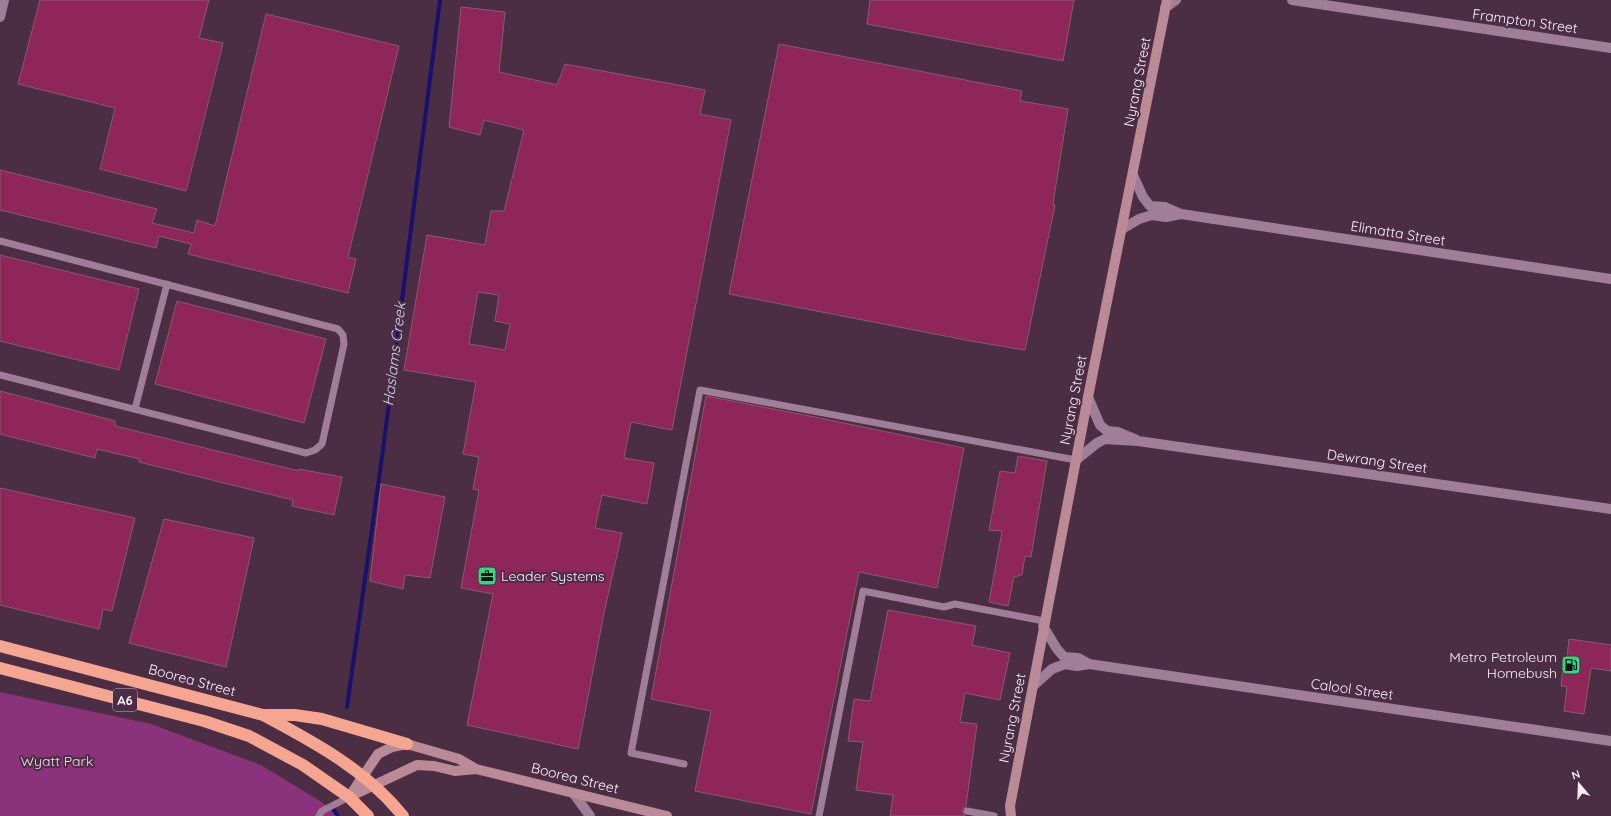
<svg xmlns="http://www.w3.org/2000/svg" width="1611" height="816" font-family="Quicksand,sans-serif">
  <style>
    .green { fill: #8a337a }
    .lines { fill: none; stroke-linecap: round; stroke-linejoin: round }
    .stream { stroke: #1a116d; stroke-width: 4 }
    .building { fill: #8f2659; stroke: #855d6c; fill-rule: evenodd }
    .lane { stroke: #a17e98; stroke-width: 7 }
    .street { stroke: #a17e98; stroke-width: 10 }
    .secondary { stroke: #ba8a96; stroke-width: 10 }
    .highway { stroke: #f5a590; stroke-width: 12 }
    .labels { text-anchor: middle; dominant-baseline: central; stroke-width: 4; stroke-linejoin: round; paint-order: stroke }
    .shield { fill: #4b2d44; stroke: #c9b5c4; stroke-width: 1 }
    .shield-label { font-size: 13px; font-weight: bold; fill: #ffeffb }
    .street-label { font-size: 14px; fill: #ffeffb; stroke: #4b2d44 }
    .poi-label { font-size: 14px; fill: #ffeffb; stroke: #4b2d44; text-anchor: start }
    .park-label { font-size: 14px; fill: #f1d9eb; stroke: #4b2d44 }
    .water-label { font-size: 15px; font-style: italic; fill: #ced4ed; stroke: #4b2d44 }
  </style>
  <rect width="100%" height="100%" fill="#4b2d44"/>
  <path class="green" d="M0 692 151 724 261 765 320 801 341 816H0Z"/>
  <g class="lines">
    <path class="stream" d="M347 707 383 450 440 0
      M333 809 338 816"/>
  </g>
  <path class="building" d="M40 0H209L199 38 223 43 186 191 100 169 115 108 18 84Z
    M870 0H1074L1063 61 867 24Z
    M461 7 505 12 499 72 557 85 565 64 705 90 700 114 731 120 672 430 631 422 624 458 654 463 647 504 602 495 595 528 622 533 604 613 578 749 467 725 493 594 461 588 479 490 473 489 479 457 463 454 476 382 404 370 427 235 485 245 491 211H504L524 130 484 120 480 135 449 127ZM478 292 499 295 495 321 510 324 505 350 469 344Z
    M266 14 399 46 348 257 356 259 348 293 188 254 191 244 159 236 156 248 0 210V170L157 209 152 223 194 233 197 220 215 226Z
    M779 44 1022 91 1020 101 1068 109 1053 204 1055 205 1025 350 976 342 729 294Z
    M0 255 139 289 119 370 0 341Z
    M177 301 326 339 304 423 155 384Z
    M0 391 115 421V426L299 471V469L342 477 334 515 292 506 293 500 139 462 140 459 97 449 95 458 0 434Z
    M706 396 815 417 964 448 937 588 859 572 811 814 695 791 711 711 651 699Z
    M1018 456 1047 461 1031 557 1025 556 1022 575 1014 577 1008 606 989 602 1002 531 989 530 1000 471 1015 473Z
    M381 484 445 497 430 578 405 575 403 589 370 581Z
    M0 488 135 518 112 611 103 609 99 629 0 605Z
    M164 519 254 538 226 667 129 643Z
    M888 610 976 626 972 645 1010 653 1000 700 965 693 960 722 977 724 966 806 962 810 965 816H890L893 795 856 790 863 742 848 741 854 699 870 701Z
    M1569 639 1611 645V671L1591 668 1584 714 1564 711 1567 687 1561 686 1564 658H1567Z"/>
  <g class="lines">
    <path class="lane" d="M0 241 338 329 343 335 344 344 322 444 315 450 306 453 0 375
      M135 409 167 284
      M684 764 631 753 700 390 1076 460
      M967 811 994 816
      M319 816 322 811 349 797
      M819 816 863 591 944 607 955 604 1044 621"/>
    <path class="street" d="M1292 0 1611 48
      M1165 8 1176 0
      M0 17 4 0
      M1133 175 1143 197 1150 206 1165 207 1181 214 1611 279
      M1122 229 1139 219 1152 215 1166 217 1181 214
      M1088 397 1100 425 1107 431 1118 432 1135 439
      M1076 460 1097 443 1105 439 1138 441 1611 509
      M1043 626 1057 649 1064 657 1078 658 1089 664
      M1033 686 1052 669 1065 664 1077 666 1089 664 1611 741
      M574 794 590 816"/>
    <path class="secondary" d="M349 797 378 754 392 747 407 744 459 759 476 769 667 816
      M349 797 417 765 434 766 455 771 476 769
      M1011 816 1010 806 1088 397 1167 0"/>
    <path class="highway" d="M0 646 263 715C314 742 366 770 403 816
      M0 668 204 721 249 736 303 765 349 797 368 816
      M266 715H295L322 719 407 744"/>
  </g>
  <defs>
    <symbol id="office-square" viewBox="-11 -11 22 22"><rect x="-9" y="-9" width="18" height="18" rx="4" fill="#2fd883" stroke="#4b2d44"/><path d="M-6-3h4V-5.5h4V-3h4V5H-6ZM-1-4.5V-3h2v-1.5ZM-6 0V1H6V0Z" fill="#111"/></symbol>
    <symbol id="fuel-square" viewBox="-11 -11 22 22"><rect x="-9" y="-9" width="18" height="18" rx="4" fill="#2fd883" stroke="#4b2d44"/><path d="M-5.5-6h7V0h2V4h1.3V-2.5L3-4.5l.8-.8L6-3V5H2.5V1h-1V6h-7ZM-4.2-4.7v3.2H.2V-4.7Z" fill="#111"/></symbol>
  </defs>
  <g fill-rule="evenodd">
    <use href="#office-square" x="476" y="565" width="22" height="22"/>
    <use href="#fuel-square" x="1560" y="654" width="22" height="22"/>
  </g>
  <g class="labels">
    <rect class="shield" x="113" y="689" width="24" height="22" rx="3"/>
    <g class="shield-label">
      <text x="125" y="700">A6</text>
    </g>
    <g class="street-label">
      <text transform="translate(1525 21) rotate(8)">Frampton Street</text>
      <text transform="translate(1137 82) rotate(-79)">Nyrang Street</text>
      <text transform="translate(1398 233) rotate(9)">Elimatta Street</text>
      <text transform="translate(1073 400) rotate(-79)">Nyrang Street</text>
      <text transform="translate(1377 461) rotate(8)">Dewrang Street</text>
      <text transform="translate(192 680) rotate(15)">Boorea Street</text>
      <text transform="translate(1352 689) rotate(8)">Calool Street</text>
      <text transform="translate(1012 718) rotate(-79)">Nyrang Street</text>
      <text transform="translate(575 778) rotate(14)">Boorea Street</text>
    </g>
    <g class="poi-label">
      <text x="501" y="576">Leader Systems</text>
      <text x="1557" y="657" text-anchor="end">Metro Petroleum<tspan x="1557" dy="16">Homebush</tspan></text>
    </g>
    <g class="park-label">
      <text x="57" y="761">Wyatt Park</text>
    </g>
    <g class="water-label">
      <text transform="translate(394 354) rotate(-83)">Haslams Creek</text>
    </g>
  </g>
  <g transform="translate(1579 784) rotate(341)" stroke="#4b2d44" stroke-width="3" paint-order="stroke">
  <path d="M0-3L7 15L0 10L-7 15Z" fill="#ffeffb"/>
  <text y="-6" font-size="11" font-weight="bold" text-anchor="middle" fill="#ffeffb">N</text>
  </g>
</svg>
